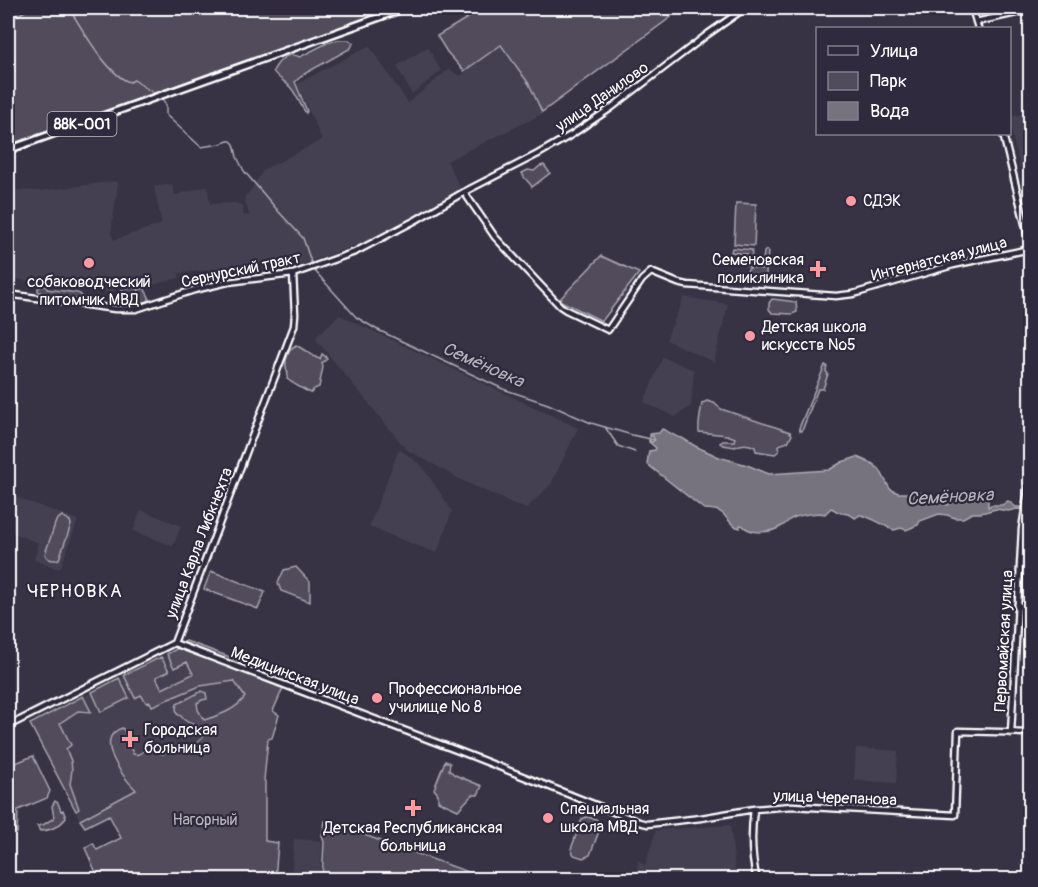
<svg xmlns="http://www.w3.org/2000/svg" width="1038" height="887" font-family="Pangolin,sans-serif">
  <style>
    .built { fill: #444051 }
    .green { fill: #514c5c; stroke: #a8a6ae; stroke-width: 1.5 }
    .water { fill: #76737f; stroke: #adabb2; stroke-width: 1.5 }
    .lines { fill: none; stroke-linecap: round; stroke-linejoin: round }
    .stream { stroke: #adabb2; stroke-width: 1.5 }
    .secondary-casing { stroke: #fff; stroke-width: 9 }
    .primary-casing { stroke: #fff; stroke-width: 10 }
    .secondary { stroke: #2f2a3d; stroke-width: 4.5 }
    .primary { stroke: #2f2a3d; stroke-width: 5 }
    .poi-dot { fill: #ff9aa2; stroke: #2f2a3d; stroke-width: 2 }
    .labels { text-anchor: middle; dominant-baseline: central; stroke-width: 4.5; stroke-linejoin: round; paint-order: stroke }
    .shield { fill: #2f2a3d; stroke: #c1bfc5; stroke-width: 1.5 }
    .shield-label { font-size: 15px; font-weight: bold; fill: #fff }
    .street-label { font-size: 16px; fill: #fff; stroke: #2f2a3d }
    .poi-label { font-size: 16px; fill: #fff; stroke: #2f2a3d; text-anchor: start }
    .park-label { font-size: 16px; fill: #b9b7be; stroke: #2f2a3d }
    .water-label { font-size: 18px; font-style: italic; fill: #b4b2b9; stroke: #2f2a3d }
    .neighbourhood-label { font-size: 18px; letter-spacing: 1.5px; fill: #fff; stroke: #2f2a3d }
  </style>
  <rect width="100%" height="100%" fill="#373345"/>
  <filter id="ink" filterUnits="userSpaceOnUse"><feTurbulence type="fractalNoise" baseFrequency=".0167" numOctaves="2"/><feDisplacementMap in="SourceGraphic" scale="12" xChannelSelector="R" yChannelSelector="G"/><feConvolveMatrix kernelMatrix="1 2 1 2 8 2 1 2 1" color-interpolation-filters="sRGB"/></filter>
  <g filter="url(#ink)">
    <path class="built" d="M369 46 408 103 449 69 460 76 500 46 528 84 542 114 447 161 461 190 368 241 295 267 294 259 261 265 179 273V278L148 286 121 284 112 293 8 278 11 202 16 201V190L41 191 117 181 118 184 111 233 114 240 162 224 154 187 172 184 175 195 207 186 210 204 234 203 243 205V215L250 216 244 198 251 190 263 170 322 140 297 84Z
      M428 47 441 71 412 94 397 66Z
      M1030 113V166L1020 168 1010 126V117Z
      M684 297 728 304 714 362 666 340Z
      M339 315 578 428 551 484 526 509 465 482 406 449 315 338Z
      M663 357 694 370 691 406 675 417 644 402Z
      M399 449 422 466 452 511 437 553 369 527Z
      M12 496 78 520 60 569 34 560 39 543 8 531V510Z
      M141 510 181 526 173 546 133 531Z
      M1023 562 1030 563V600L1021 599Z
      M178 648 283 688 204 755 80 820 30 724Z
      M856 748 898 751 896 783 854 780Z
      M730 825 736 879H637L638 860 645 866 656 830Z
      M294 839 322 841 320 879H291Z"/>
    <path class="green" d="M8 8H395L8 145Z
      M484 8H671L667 10 671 17 542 112 529 84 501 45 464 71 447 52 437 36Z
      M340 40H349L353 43 351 48 304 74 295 82 307 111 306 113C300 105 297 95 291 88 285 81 277 78 273 71 279 60 287 51 300 57L329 42Z
      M544 165 550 173 532 187C529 181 524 180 522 173L528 170 534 171 540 166Z
      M736 203 756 204 754 246 734 244Z
      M732 248 752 250 751 267 762 269 764 252 766 250 768 251 765 284 764 285 760 281 750 280V277L746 280 745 279 748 269 750 268 746 265 747 254 731 252Z
      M601 256 639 273 602 321 559 300Z
      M42 286H46L47 289C53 290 78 292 80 294 81 295 82 297 83 298L82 301 48 296 38 291V288Z
      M136 287 138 290 144 288 149 297V301C140 304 127 308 118 304L122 290Z
      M772 299 796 302 797 312 792 314 772 313 769 309V303Z
      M296 345 317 358 320 359 322 354 325 356 327 359 322 363 323 367 319 387 314 389 311 393C306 391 292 383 287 379L288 373C283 365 287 350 296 345Z
      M825 365 827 366 826 371 828 374 823 389H818L802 431H800L799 428Z
      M707 401 714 403 721 409 790 432 792 435 788 442 779 445V451L775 454 756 451 755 447C748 443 742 443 735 447L723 445 720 443 723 441H734L735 438 727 435 699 432C698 422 701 413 702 403Z
      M62 516 70 521 71 525 59 559C53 561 47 560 45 554L56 521Z
      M296 567 310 582V602L281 591 278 583 284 570Z
      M211 571 265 592 258 609 204 589Z
      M186 641 350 701 351 703 349 706 185 644 184 642Z
      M178 648 283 688 273 711 279 715 272 738 268 739 264 780 265 782V841L278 843 275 879H99L85 848 93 843 97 850 121 838 109 815 85 827 80 820 136 790C124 778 92 738 122 728L124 730 133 754C139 756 142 752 147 749L163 754 172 747 190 749 202 738V729C196 723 186 725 181 716L177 714 176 708 177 704 202 691 206 693 207 699 202 700 197 703 198 710 204 720C220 715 234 711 245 697L234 681 200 686 152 706 150 702 147 703 141 695 135 698 124 675 161 657 169 671 156 677 162 689 193 674 187 662 174 668 167 654Z
      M119 678 129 698 101 712 92 692Z
      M83 696 91 712 78 711 60 723 71 745 66 749 71 761 72 770 70 784 79 809 76 811 30 724Z
      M33 756 50 791 47 798 18 810 17 834 8 815V766Z
      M445 761 450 763 449 770 455 775 482 786 478 795H472L458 810 438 801V794L434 789Z
      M55 801 58 803 61 811 63 810 66 818C60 826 50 831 40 831L37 826 43 825 54 818 52 806Z
      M586 817 596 819 601 826 590 855 583 858 574 855 571 849 582 819Z
      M325 821 485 878V879H322L324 842 322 836Z"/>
    <path class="water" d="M662 429C669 431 674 437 682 438L695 446 719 457 747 465 769 474 829 470 842 462 857 457 873 464 880 470 890 489 898 493H922L933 501H944V504L948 505 950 502 966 497 976 492 977 494 981 495 986 491 988 492V507L991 505H1002L1008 501 1016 507H1027L1028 505 1030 506V510L1027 511V510L1017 509 1008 511 996 509 981 513H972L963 518H955L947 515 939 514 920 521 918 525 906 530 901 528 894 530C889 528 865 514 860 515 858 516 857 517 855 518 850 513 844 514 838 512 836 511 834 509 831 508L825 514C818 512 800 515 793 518 789 519 786 524 782 526 771 533 751 535 742 525H740V528L734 526C721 513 725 510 704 509L647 464 649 451 655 450 656 448 649 442V440L652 442 654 440 653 436 650 437V434L659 433Z"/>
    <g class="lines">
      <path class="stream" d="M69 8C81 27 108 76 130 82L134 80 155 94
        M8 21 30 8
        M162 98 166 105V115L201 147 220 144 228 141H231L234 144 237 157 244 171 279 212 303 238 312 265
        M314 270 356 317 376 329 503 389 548 404 591 423 632 435 655 440
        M605 427 618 446 635 452"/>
      <defs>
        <path id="secondary" d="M972 8 978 28
          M976 22 1030 10
          M1003 134 1030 244
          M464 192 495 237 560 306 566 310 608 330 642 280 651 272 678 283 687 285 836 296 853 294 953 265 1030 249
          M8 294 115 309H136L194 290 228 282 293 274 355 252 416 220 464 192 538 154 571 135 611 108 708 34 745 8
          M1017 606 1030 607
          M174 643 464 753 639 822 647 824 701 818 754 809 792 806 955 815 958 731 1030 733
          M8 726 174 643 294 326 295 314 293 274
          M1011 733 1022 529 1030 478
          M754 809C751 832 751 857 757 880"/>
        <path id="primary" d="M8 150 405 8"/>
      </defs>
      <use href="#secondary" class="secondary-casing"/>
      <use href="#primary" class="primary-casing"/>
      <use href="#secondary" class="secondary"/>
      <use href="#primary" class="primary"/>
    </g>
  </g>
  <g class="poi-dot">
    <circle cx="851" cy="201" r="6"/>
    <circle cx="89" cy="263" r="6"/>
    <path d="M815 260h6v6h6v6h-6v6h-6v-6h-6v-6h6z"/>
    <circle cx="750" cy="336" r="6"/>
    <circle cx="377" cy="698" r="6"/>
    <path d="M127 730h6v6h6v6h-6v6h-6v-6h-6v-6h6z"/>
    <path d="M410 799h6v6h6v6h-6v6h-6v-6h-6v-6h6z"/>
    <circle cx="548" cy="818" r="6"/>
  </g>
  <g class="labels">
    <rect class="shield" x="47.5" y="112" width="69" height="24" rx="4.5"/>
    <g class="shield-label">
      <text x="82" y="124">88К-001</text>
    </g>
    <g class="street-label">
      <text transform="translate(602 97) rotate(-35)">улица Данилово</text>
      <text transform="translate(939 259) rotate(-14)">Интернатская улица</text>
      <text transform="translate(241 270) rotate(-12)">Сернурский тракт</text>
      <text transform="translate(199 543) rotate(-69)">улица Карла Либкнехта</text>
      <text transform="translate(1004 641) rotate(-87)">Первомайская улица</text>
      <text transform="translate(295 676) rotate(21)">Медицинская улица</text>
      <text transform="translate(835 798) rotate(2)">улица Черепанова</text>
    </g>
    <g class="poi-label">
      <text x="863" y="201">СДЭК</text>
      <text x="804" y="260" text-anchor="end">Семеновская<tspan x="804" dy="18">поликлиника</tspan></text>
      <text x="89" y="282" text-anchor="middle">собаководческий<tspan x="89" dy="18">питомник МВД</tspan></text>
      <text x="762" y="327">Детская школа<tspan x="762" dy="18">искусств №5</tspan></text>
      <text x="389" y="689">Профессиональное<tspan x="389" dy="18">училище № 8</tspan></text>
      <text x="144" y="730">Городская<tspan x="144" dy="18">больница</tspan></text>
      <text x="560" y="809">Специальная<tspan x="560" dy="18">школа МВД</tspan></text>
      <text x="413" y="828" text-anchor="middle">Детская Республиканская<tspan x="413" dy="18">больница</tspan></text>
    </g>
    <g class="park-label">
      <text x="205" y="820">Нагорный</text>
    </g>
    <g class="water-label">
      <text transform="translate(483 365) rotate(24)">Семёновка</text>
      <text transform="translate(950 497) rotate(-3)">Семёновка</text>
    </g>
    <g class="neighbourhood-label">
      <text x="75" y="591">ЧЕРНОВКА</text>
    </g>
  </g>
  <rect width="1038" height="887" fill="none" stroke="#2f2a3d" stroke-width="30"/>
  <rect x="15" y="15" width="1008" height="857" fill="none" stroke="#fff" stroke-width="2" filter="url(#ink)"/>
  <rect x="816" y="27" width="195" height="108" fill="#2f2a3d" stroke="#827f8b" stroke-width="1.5"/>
  <rect x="828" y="46" width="30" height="9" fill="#2f2a3d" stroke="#827f8b" stroke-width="1.5"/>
  <text x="870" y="57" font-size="18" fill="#ffffff">Улица</text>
  <rect x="828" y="72" width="30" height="18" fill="#514c5c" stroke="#827f8b" stroke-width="1.5"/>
  <text x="870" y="87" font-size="18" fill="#ffffff">Парк</text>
  <rect x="828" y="102" width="30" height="18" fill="#76737f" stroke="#827f8b" stroke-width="1.5"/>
  <text x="870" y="117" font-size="18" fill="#ffffff">Вода</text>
</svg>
